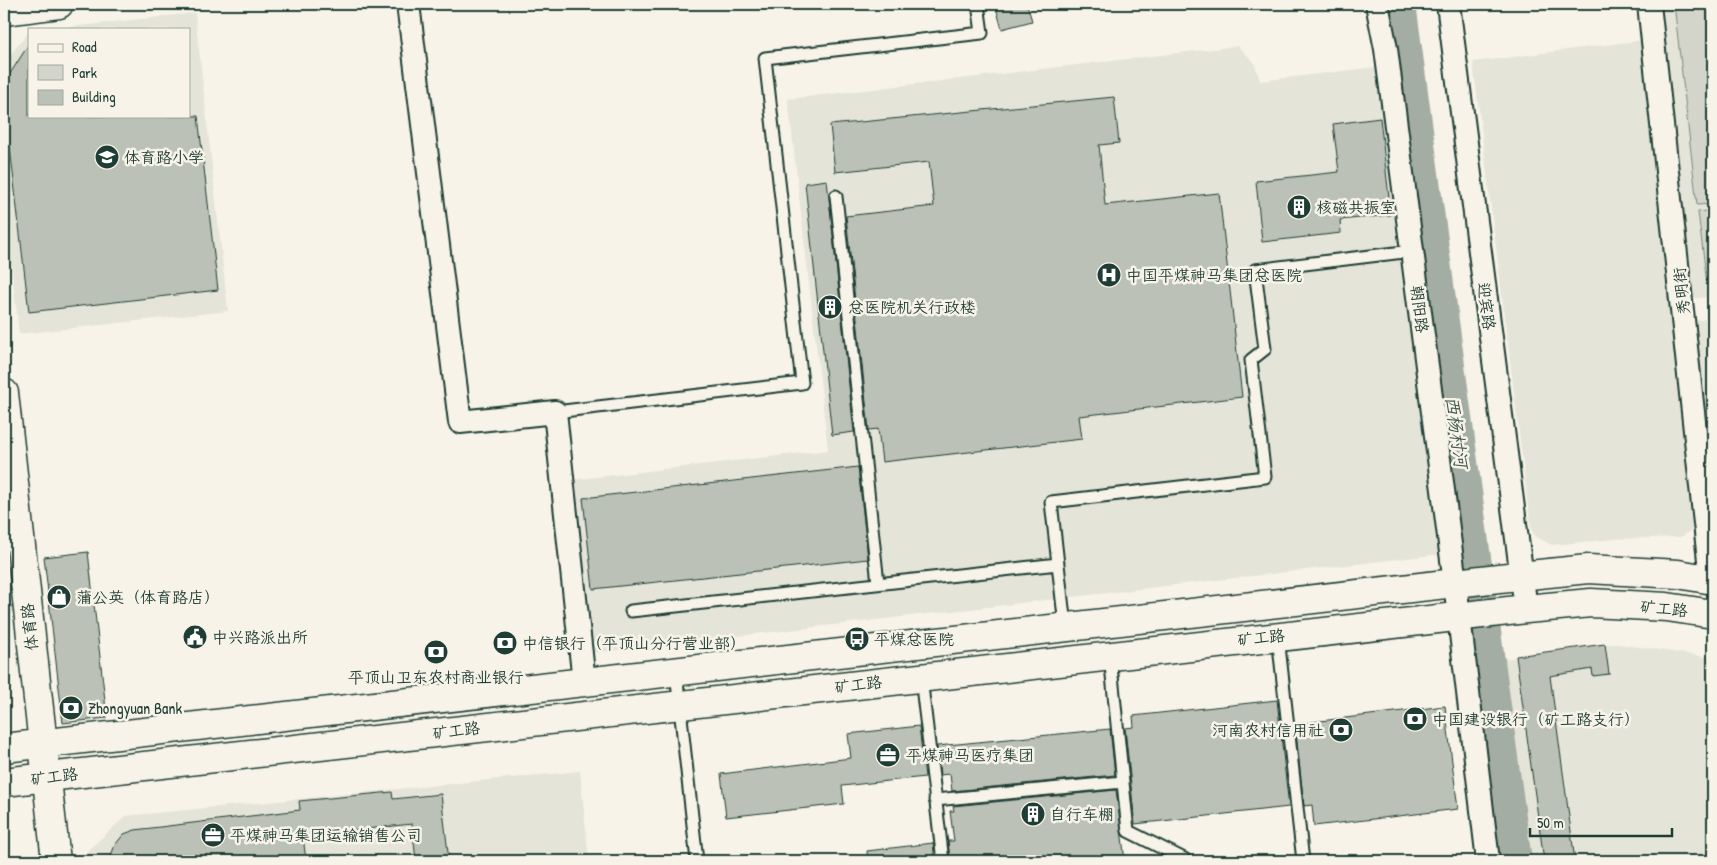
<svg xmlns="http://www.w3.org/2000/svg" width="1717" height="865" font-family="'Patrick Hand','LXGW WenKai TC',sans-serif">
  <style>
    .built { fill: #e5e4d9 }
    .green { fill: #d3d5ca; stroke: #79897f }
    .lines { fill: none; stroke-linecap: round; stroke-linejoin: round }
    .river { stroke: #a4ada3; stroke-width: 34 }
    .building { fill: #bbc1b6; stroke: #1f3d34 }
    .lane-casing { stroke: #1f3d34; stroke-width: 15 }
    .street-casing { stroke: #1f3d34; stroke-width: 26 }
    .secondary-casing { stroke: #1f3d34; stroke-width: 31 }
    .primary-casing { stroke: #1f3d34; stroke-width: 31 }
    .lane { stroke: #f7f3e8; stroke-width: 11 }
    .street { stroke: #f7f3e8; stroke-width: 22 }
    .secondary { stroke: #f7f3e8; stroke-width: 28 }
    .primary { stroke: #f7f3e8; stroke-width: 28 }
    .labels { text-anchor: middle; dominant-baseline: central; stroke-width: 5; stroke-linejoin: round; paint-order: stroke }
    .poi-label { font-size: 16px; fill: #1f3d34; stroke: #f7f3e8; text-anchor: start }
    .street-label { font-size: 16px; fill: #1f3d34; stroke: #f7f3e8 }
    .water-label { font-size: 18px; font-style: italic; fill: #405950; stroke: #f7f3e8 }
  </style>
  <rect width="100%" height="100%" fill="#f7f3e8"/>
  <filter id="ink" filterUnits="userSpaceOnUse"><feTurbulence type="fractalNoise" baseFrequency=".02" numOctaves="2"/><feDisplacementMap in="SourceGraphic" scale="10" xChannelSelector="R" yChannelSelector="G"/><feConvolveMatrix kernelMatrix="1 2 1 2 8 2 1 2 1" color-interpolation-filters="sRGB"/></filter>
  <g filter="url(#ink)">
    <path class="built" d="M1655 4H1713V296L1690 299Z
      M195 13 228 311 19 334 4 197V62L29 32V116H189V29H52Z
      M1644 40 1699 525 1681 537 1615 539 1552 545 1536 537 1531 529 1473 62Z
      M1238 46 1254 62 1260 81 1385 66 1442 554 592 653 572 480 828 450 788 99Z
      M1713 318V498L1692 321Z
      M1605 644H1619L1713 658V861H1532L1504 659Z
      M580 771 589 861H88L87 851 126 816Z"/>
    <path class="green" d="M1674 4H1713V204L1697 205Z
      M1713 210V292H1708L1698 212Z"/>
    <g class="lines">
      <path class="river" d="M1399 4 1515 861"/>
    </g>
    <path class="building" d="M995 4H1027L1032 21 1002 29Z
      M29 44V116H198L218 290 29 312 4 95V83Z
      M1114 97 1119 143 1099 145 1105 205 1219 193 1242 397 1079 416 1082 439 882 462 878 429 869 430 846 216 934 206 929 162 835 172 830 125Z
      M1380 118 1391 215 1340 220 1341 233 1262 242 1256 181 1339 172 1333 124Z
      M827 180 854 432 832 435 805 183Z
      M858 467 868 559 593 589 583 498Z
      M88 552 107 718 63 723 44 557Z
      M1605 644 1609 674 1593 676 1592 669 1550 676 1575 861H1544L1516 656Z
      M1277 700 1289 807 1135 824 1125 728 1134 727 1133 716Z
      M1445 706 1458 809 1314 826 1312 805 1304 806 1295 724Z
      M919 726 925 777 842 786 844 804 726 817 721 774 851 758 848 734Z
      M1110 729 1115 775 952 791 950 774 940 775 937 746Z
      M1116 790 1125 861H950L948 841H954L950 811H954L953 806Z
      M392 792 393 799 441 794 449 861H416L412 824 303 836 306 861H266L265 857 230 861H109L115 845 124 834 135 830 300 810 299 801Z
      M933 843 935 861H868L867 851Z"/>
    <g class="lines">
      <defs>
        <path id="lane" d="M836 196 878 583
          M555 412 802 383 765 58 982 33 978 4
          M631 611 1058 564
          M1065 626 1051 502 1265 477 1251 360 1265 349 1255 270 1412 251
          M1278 637 1303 861
          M1110 656 1128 831 1184 859V861
          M676 672 697 861
          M921 678 943 861
          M935 800 1123 782"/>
        <path id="street" d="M408 4 460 422 555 412 584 682
          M1377 4 1386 49 1455 583 1488 861
          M1448 4 1526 609
          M1649 4 1711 579"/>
        <path id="secondary" d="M4 11 59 4
          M4 393 56 861"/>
        <path id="primary" d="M4 748 1499 578 1588 569 1678 574 1713 580
          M4 782 1526 609 1591 603 1667 607 1713 614"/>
      </defs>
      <use href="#lane" class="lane-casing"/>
      <use href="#street" class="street-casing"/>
      <use href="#secondary" class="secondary-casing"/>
      <use href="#primary" class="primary-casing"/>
      <use href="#lane" class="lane"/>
      <use href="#street" class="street"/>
      <use href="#secondary" class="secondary"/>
      <use href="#primary" class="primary"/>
    </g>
  </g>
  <defs>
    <symbol id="school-disc" viewBox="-11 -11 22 22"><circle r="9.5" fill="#1f3d34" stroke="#f7f3e8"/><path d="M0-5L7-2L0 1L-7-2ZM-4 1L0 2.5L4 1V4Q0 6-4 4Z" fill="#fff"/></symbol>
    <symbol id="building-disc" viewBox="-11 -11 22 22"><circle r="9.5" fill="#1f3d34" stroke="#f7f3e8"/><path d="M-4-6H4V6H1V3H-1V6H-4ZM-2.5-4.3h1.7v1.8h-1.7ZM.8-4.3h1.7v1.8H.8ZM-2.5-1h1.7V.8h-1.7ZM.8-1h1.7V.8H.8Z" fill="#fff"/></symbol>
    <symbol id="hospital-disc" viewBox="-11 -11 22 22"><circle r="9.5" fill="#1f3d34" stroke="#f7f3e8"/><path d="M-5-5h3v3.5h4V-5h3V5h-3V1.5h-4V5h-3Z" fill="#fff"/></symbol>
    <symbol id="shop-disc" viewBox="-11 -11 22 22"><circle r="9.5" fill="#1f3d34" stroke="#f7f3e8"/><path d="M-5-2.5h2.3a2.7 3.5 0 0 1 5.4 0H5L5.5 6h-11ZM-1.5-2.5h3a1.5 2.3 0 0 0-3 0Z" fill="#fff"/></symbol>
    <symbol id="civic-disc" viewBox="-11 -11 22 22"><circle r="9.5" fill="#1f3d34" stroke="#f7f3e8"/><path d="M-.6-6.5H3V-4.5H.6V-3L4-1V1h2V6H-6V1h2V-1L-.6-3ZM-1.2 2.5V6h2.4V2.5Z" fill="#fff"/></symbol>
    <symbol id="bus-disc" viewBox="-11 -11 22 22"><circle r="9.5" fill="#1f3d34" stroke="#f7f3e8"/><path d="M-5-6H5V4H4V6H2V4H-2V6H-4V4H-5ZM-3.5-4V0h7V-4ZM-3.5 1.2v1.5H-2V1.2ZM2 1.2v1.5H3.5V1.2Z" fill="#fff"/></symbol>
    <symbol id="bank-disc" viewBox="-11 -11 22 22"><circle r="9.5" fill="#1f3d34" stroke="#f7f3e8"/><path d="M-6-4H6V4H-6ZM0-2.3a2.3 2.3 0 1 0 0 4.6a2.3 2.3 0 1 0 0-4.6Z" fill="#fff"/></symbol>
    <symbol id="office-disc" viewBox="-11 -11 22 22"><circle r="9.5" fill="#1f3d34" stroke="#f7f3e8"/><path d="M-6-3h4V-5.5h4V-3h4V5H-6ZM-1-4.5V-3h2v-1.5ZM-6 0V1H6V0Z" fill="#fff"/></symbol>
  </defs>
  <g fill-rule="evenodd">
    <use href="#school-disc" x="93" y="143" width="28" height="28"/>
    <use href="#building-disc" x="1285" y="193" width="28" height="28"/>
    <use href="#hospital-disc" x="1095" y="261" width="28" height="28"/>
    <use href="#building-disc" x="816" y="293" width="28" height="28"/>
    <use href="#shop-disc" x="45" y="583" width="28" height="28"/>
    <use href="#civic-disc" x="181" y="623" width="28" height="28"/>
    <use href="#bus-disc" x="843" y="625" width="28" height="28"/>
    <use href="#bank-disc" x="491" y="629" width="28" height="28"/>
    <use href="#bank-disc" x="422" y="638" width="28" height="28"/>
    <use href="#bank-disc" x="57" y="694" width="28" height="28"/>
    <use href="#bank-disc" x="1401" y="705" width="28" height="28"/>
    <use href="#bank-disc" x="1327" y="716" width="28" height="28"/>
    <use href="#office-disc" x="874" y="741" width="28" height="28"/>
    <use href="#building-disc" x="1019" y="800" width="28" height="28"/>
    <use href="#office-disc" x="199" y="821" width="28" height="28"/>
  </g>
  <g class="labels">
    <g class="poi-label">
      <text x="124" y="157">体育路小学</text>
      <text x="1316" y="207">核磁共振室</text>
      <text x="1126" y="275">中国平煤神马集团总医院</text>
      <text x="848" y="307">总医院机关行政楼</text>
      <text x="76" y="597">蒲公英（体育路店）</text>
      <text x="212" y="637">中兴路派出所</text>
      <text x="874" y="639">平煤总医院</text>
      <text x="522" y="643">中信银行（平顶山分行营业部）</text>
      <text x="436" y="677" text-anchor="middle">平顶山卫东农村商业银行</text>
      <text x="88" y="708">Zhongyuan Bank</text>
      <text x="1432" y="719">中国建设银行（矿工路支行）</text>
      <text x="1324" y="730" text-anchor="end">河南农村信用社</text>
      <text x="906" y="755">平煤神马医疗集团</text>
      <text x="1050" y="814">自行车棚</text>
      <text x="230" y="835">平煤神马集团运输销售公司</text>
    </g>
    <g class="street-label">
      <text transform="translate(1681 291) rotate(-96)">秀明街</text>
      <text transform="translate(1487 306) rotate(83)">迎宾路</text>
      <text transform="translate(1420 309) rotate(83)">朝阳路</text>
      <text transform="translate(1664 608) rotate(6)">矿工路</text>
      <text transform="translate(29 627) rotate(-96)">体育路</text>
      <text transform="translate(1261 637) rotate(-6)">矿工路</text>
      <text transform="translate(858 684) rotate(-7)">矿工路</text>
      <text transform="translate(456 730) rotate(-7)">矿工路</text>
      <text transform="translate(54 776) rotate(-7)">矿工路</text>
    </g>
    <g class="water-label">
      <text transform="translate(1457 432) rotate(82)">西杨村河</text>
    </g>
  </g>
  <rect width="1717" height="865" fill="none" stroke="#f7f3e8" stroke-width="20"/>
  <rect x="10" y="10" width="1697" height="845" fill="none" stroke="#1f3d34" stroke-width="2" filter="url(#ink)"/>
  <rect x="28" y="28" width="162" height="90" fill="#f7f3e8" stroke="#a1aaa0"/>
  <rect x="38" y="44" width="25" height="8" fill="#f7f3e8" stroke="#a1aaa0"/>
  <text x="72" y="52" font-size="15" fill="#1f3d34">Road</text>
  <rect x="38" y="65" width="25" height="15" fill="#d3d5ca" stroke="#a1aaa0"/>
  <text x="72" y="78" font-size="15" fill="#1f3d34">Park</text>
  <rect x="38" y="90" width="25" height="15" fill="#bbc1b6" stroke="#a1aaa0"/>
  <text x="72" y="102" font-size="15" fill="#1f3d34">Building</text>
  <path d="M1530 828v8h142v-8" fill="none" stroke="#1f3d34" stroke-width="2.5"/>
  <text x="1537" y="828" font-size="15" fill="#1f3d34" stroke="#f7f3e8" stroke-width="4" paint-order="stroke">50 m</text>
</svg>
